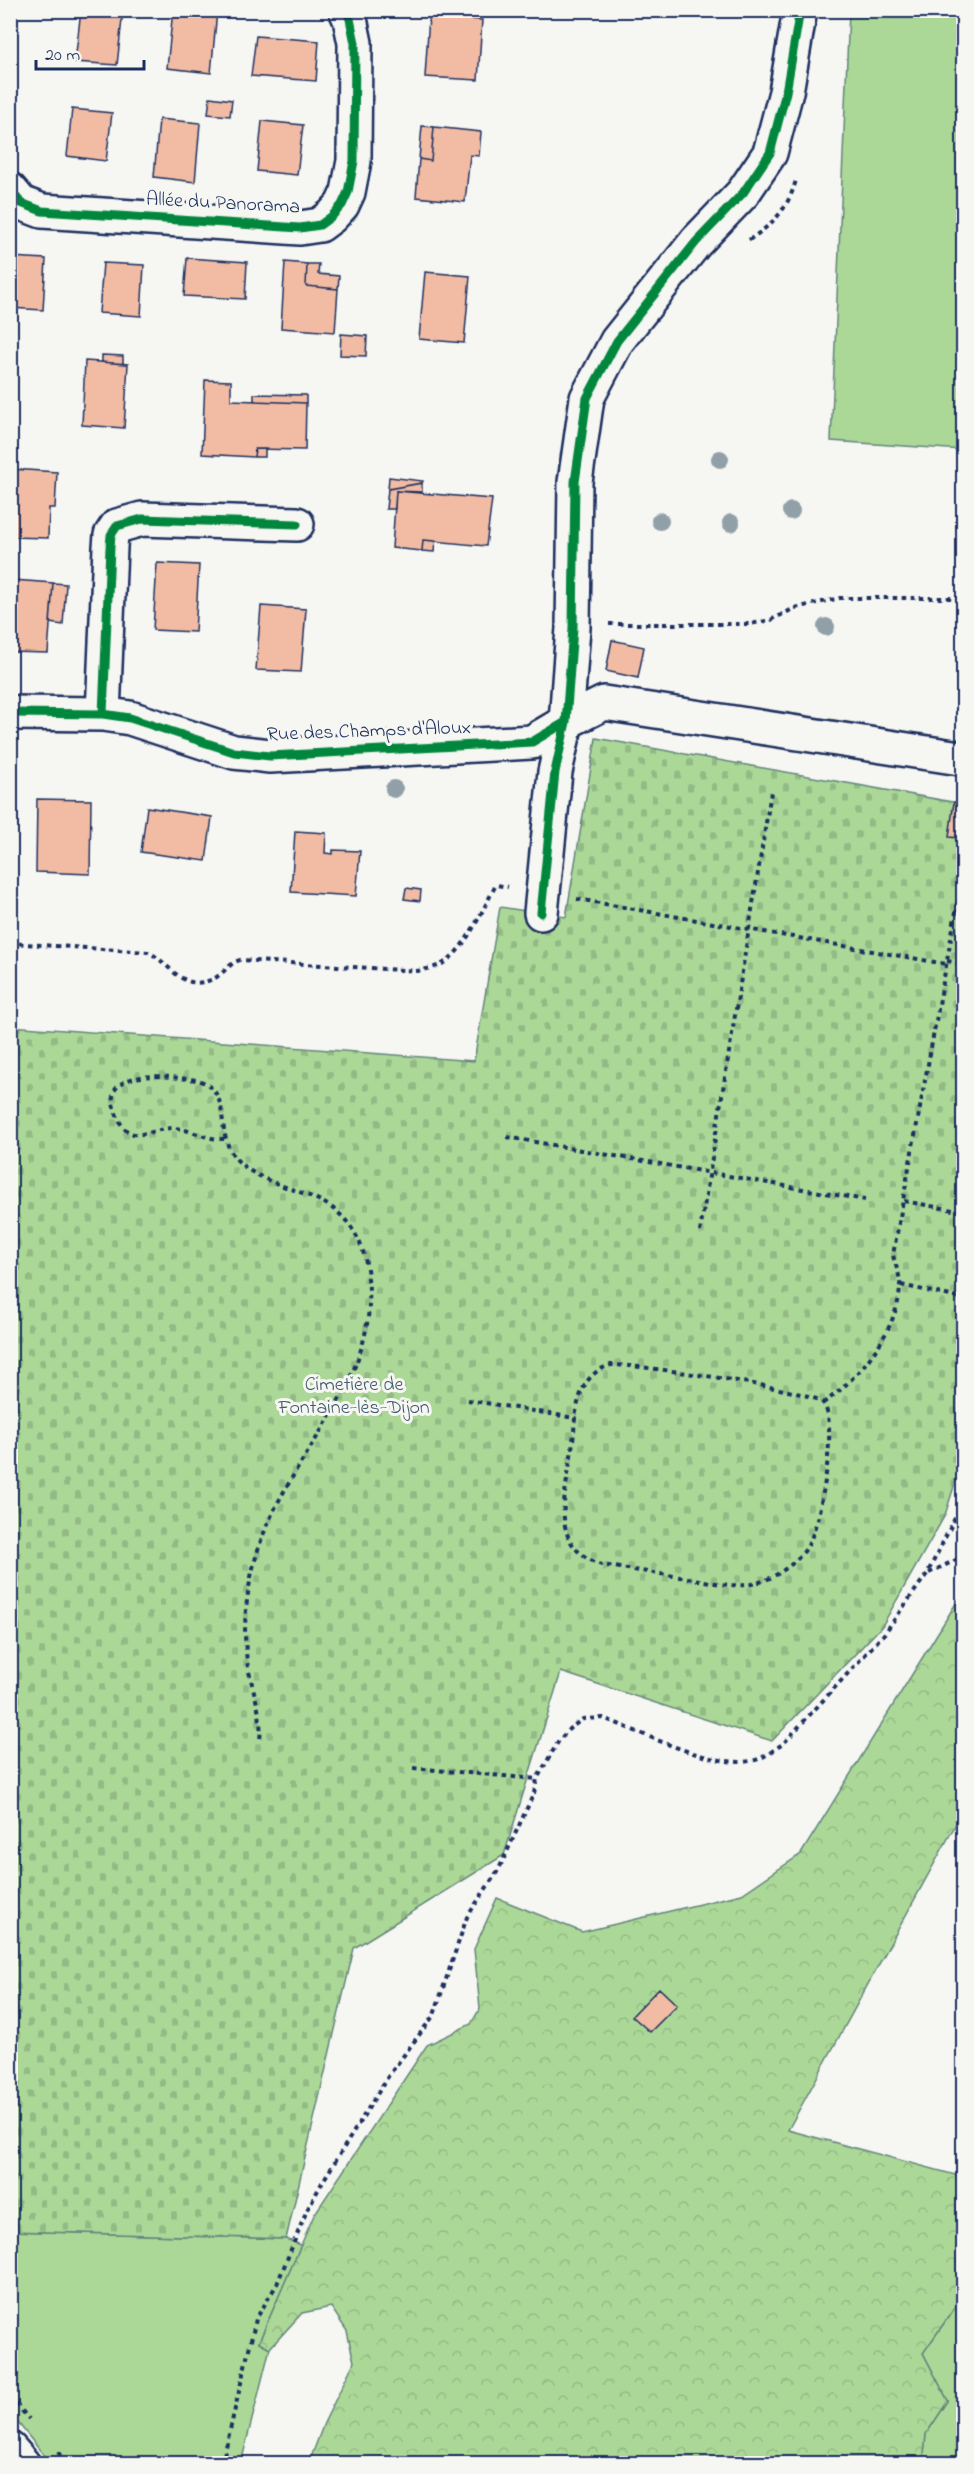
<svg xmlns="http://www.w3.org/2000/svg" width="974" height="2474" font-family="'Indie Flower',sans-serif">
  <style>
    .green { fill: #abd897; stroke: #63847a; stroke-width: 1.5 }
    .forest { fill: url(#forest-crowns); stroke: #63847a; stroke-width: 1.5 }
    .cemetery { fill: url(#cemetery-stones); stroke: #63847a; stroke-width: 1.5 }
    .building { fill: #f2bca4; stroke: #1b2f5e; stroke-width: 1.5 }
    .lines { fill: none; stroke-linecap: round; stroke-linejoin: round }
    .minor-casing { stroke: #1b2f5e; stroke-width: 38 }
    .path { stroke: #1b2f5e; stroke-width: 4; stroke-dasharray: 4.5 4.5; stroke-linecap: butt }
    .minor { stroke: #f6f6f2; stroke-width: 33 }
    .cycleway-casing { stroke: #f6f6f2; stroke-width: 13 }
    .cycleway { stroke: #00873e; stroke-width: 9 }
    .tree { fill: #91a0a8 }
    .labels { text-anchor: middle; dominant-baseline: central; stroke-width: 6; stroke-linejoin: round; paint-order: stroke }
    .street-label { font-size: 20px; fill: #1b2f5e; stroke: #f6f6f2 }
    .park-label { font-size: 20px; fill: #3f596c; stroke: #f6f6f2 }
  </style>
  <defs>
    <pattern id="forest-crowns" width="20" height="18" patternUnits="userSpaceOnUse" patternTransform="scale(1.5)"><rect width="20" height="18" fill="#abd897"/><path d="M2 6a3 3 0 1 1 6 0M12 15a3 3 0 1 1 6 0" fill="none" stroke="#93ba85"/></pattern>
    <pattern id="cemetery-stones" width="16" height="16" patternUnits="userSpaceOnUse" patternTransform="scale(1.5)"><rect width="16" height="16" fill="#abd897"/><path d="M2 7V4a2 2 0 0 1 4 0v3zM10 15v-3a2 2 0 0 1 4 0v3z" fill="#93ba85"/></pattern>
  </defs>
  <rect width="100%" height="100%" fill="#f6f6f2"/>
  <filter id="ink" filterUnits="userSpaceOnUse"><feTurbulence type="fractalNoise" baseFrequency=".0167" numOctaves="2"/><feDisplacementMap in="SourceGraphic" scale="12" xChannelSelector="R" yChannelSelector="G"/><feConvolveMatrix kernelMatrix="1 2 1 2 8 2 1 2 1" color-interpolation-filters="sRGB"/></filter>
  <g filter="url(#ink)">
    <path class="green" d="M849 11H963V450L831 441Z
      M11 2231 286 2239 301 2245 259 2342 270 2348 241 2463H50L11 2414Z
      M963 2296V2463H923L926 2434 948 2401 923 2353Z"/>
    <path class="forest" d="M963 1592V1811L788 2130 963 2177V2296L923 2353 948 2401 926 2434 923 2463H309L324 2423 354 2362 347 2331 331 2307 302 2313 270 2348 259 2342 314 2215 427 2045 471 2024 480 2008 474 1949 497 1898 582 1932 742 1894 801 1854Z"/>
    <path class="cemetery" d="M596 738 963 804V1458L945 1515 882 1626 772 1741 561 1672 504 1855 354 1948 286 2239 11 2231V1026L474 1061 500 907 566 917Z"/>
    <path class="building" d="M81 10H123L117 65 75 62Z
      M173 10 217 11 211 73 167 68Z
      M429 16 482 20 478 80 425 77Z
      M256 36 319 41 316 81 251 76Z
      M210 97 232 100 230 116 208 114Z
      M72 109 112 113 106 161 67 156Z
      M159 119 200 123 195 182 154 177Z
      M262 121 303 125 297 175 257 171Z
      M422 126 434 127 431 161 419 159Z
      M434 127 481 132 479 156 470 155 465 202 416 197 419 159 431 161Z
      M10 257 46 259 43 310 10 308Z
      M187 258 247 262 245 299 184 296Z
      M285 262 307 264 306 286 338 289 335 332 281 328Z
      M103 263 144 265 141 316 99 313Z
      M307 264H319L318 274 339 276 338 289 306 286Z
      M425 272 470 276 464 343 419 339Z
      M341 334 367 336 366 356 340 355Z
      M102 355 123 356V364L102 362Z
      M85 361 128 364 124 428 82 425Z
      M205 380 231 381V400L306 403 305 450 255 449 254 457 202 454Z
      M254 394 306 395V403L254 401Z
      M255 449H265V457H254Z
      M11 469 57 472 55 508H49L48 538 10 537Z
      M389 477 423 481 422 483 388 489Z
      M422 483V492L396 491 395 509H386L388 489Z
      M396 491 492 499 486 546 423 540 422 551 392 548Z
      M423 540 435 541 434 552 422 551Z
      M157 563 199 565 195 632 153 630Z
      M10 580H13L10 616Z
      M13 580 53 583 48 653 10 652Z
      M53 583 66 584 63 625 50 623Z
      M261 606 306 609 301 672 256 670Z
      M612 640 644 647 638 678 606 671Z
      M37 799 91 800 90 874 36 872Z
      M954 802 964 804 961 838 949 837Z
      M147 807 212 817 206 861 141 852Z
      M295 831 326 833 325 853 333 854V850L360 851 356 896 291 892Z
      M406 888 421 890 420 901 404 899Z
      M659 1988 677 2005 650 2032 632 2016Z"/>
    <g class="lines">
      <defs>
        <path id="minor" d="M10 190 21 203 42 211 300 228 320 225 332 216 342 205 348 192 354 161 355 43 350 19 346 10
          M10 713 103 714 130 718 234 752 270 756 532 742 566 722 604 703 960 758
          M103 714 110 547 111 535 117 526 142 519 297 524
          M541 913 555 772 566 722 573 628 575 482 587 398 617 341 696 242 743 193 770 153 786 92 800 10
          M10 2449 23 2464"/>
      </defs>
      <use href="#minor" class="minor-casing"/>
      <path class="path" d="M749 240C774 223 788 209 796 180
        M609 624H750L771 620 795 608 840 598H964
        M577 899 946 964
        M10 943 148 952C171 963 181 993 213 979 224 974 229 963 240 960L418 971C425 969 434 968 440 965 465 953 483 908 496 885L508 887
        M947 961 964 964
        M507 1137 865 1200
        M224 1139C207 1140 192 1130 175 1128 161 1127 142 1138 131 1133 123 1130 119 1121 116 1113 99 1073 153 1074 178 1078 187 1079 199 1079 207 1084 234 1103 210 1142 246 1168 287 1196 333 1189 358 1239 364 1251 367 1265 368 1278 381 1383 286 1457 258 1550 247 1586 242 1623 247 1661 251 1687 263 1713 260 1740
        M904 1201 964 1212
        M700 1232 771 792
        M901 1285 964 1299
        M468 1400 575 1418C574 1435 572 1451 569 1468 562 1509 554 1548 602 1565 632 1570 662 1574 693 1579 713 1582 735 1589 756 1583 774 1579 797 1563 807 1547 820 1527 840 1418 822 1402 807 1389 637 1364 611 1365 586 1372 579 1393 575 1418
        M823 1403C857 1381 899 1329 900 1286 901 1277 895 1265 893 1255L964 868
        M929 1573 964 1556
        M413 1768 537 1779
        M10 2397 29 2419
        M58 2452 66 2464
        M222 2464 256 2319 277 2284 307 2210 323 2181 389 2075 434 2015 467 1917 499 1869 534 1793 537 1779 558 1742 569 1729 583 1719 603 1718C641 1732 712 1768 750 1761 762 1760 773 1750 783 1744L884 1634 927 1574 964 1500"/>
      <use href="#minor" class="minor"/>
      <defs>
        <path id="cycleway" d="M10 190 21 203 42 211 300 228 320 225 332 216 342 205 348 192 354 161 355 43 350 19 346 10
          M10 713 103 714 130 718 234 752 270 756 532 742 566 722
          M103 714 110 547 111 535 117 526 142 519 297 524
          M541 913 555 772 566 722 573 628 575 482 587 398 617 341 696 242 743 193 770 153 786 92 800 10"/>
      </defs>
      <use href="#cycleway" class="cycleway-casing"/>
      <use href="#cycleway" class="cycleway"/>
    </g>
    <g class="tree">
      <circle cx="720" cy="459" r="9"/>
      <circle cx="791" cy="511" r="9"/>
      <circle cx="660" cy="521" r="9"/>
      <circle cx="731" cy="523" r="9"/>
      <circle cx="826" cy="627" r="9"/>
      <circle cx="394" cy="789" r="9"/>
    </g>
  </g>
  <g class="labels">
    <g class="street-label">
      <text transform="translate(223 204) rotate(3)">Allée du Panorama</text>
      <text transform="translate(369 732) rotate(-2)">Rue des Champs d'Aloux</text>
    </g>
    <g class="park-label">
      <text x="354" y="1385">Cimetière de<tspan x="354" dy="23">Fontaine-lès-Dijon</tspan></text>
    </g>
  </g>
  <rect width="974" height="2474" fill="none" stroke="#f6f6f2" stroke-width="36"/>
  <rect x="18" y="18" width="938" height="2438" fill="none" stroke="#1b2f5e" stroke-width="2" filter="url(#ink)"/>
  <path d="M36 60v9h108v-9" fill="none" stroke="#1b2f5e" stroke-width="3"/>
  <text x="45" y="60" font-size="18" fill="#1b2f5e" stroke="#f6f6f2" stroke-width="4.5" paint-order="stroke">20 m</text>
</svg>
